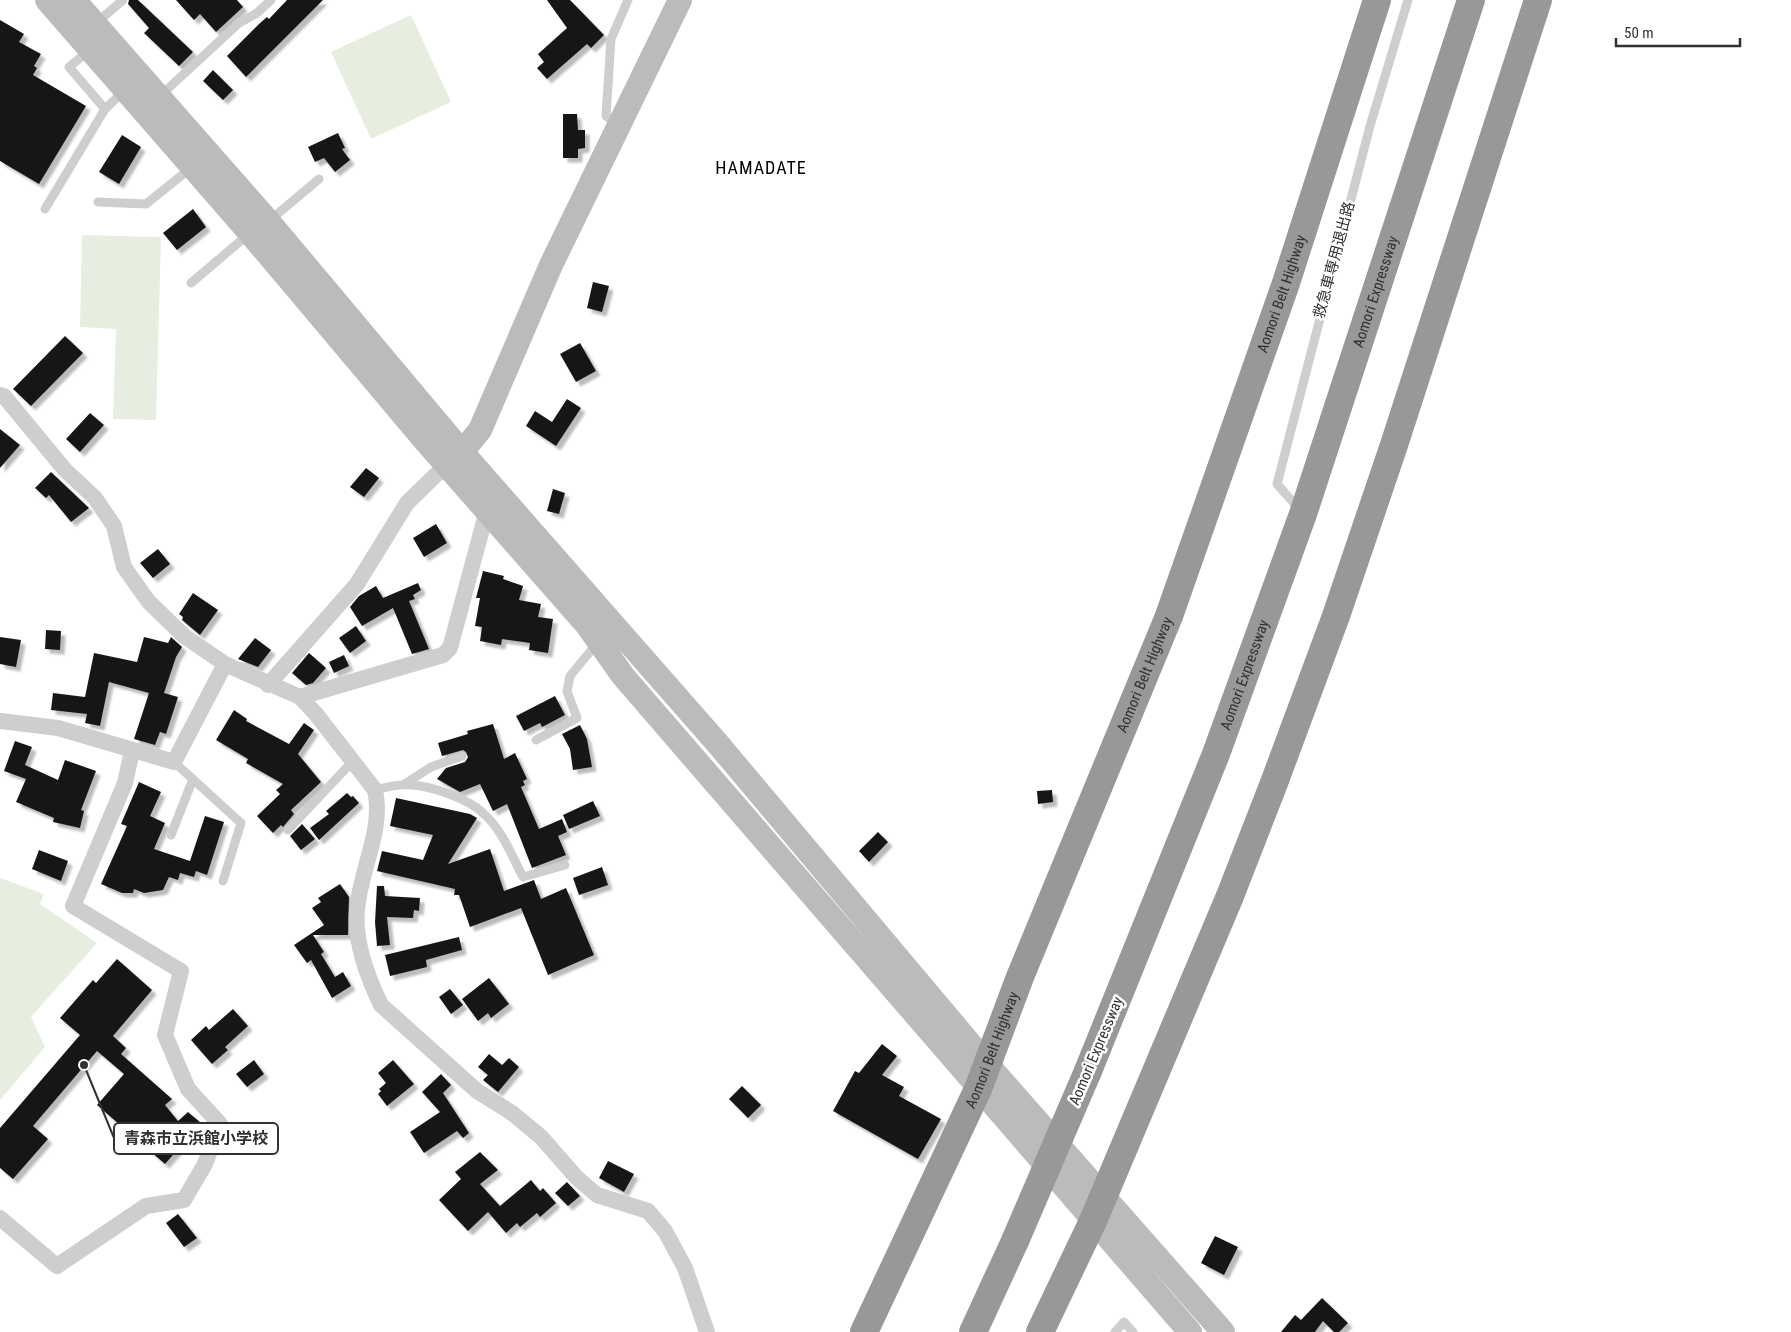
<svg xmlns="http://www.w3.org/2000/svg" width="1791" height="1332" font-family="'Roboto Condensed','Noto Sans JP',sans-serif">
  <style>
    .green { fill: #e7eee0 }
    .building { fill: #181818; filter: url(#shadow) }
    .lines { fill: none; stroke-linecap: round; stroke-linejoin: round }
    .lane { stroke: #cecece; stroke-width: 9 }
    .street { stroke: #cecece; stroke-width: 16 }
    .secondary { stroke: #bbb; stroke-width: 24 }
    .highway { stroke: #989898; stroke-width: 28 }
    .highway-bridge { stroke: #989898; stroke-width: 28 }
    .labels { text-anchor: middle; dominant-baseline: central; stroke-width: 5; stroke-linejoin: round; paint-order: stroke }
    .street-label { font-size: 15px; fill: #313131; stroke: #fff }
    .quarter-label { font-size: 18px; letter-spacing: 1px; fill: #000; stroke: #fff }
    .leader { fill: none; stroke: #313131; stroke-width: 2 }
    .callout-dot { fill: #313131; stroke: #fff; stroke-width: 2 }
    .callout { fill: #fff; stroke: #313131; stroke-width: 2 }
    .callout-label { font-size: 16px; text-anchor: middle; font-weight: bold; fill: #313131 }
  </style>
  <defs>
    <filter id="shadow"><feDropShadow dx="4.5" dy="4.5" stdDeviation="1" flood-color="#0004"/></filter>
  </defs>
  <rect width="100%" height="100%" fill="#fff"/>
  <path class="green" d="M411 15 451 102 371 139 331 52Z
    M82 235 161 237 156 420 113 419 116 329 80 327Z
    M0 878 44 894 40 904 97 943 31 1017 45 1047 0 1100Z"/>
  <path class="building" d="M129 0H138L193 52 179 66 144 33 149 28 128 4Z
    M176 0H237L243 7 216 32 200 14 194 20Z
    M287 0H323L246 77 227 56 259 24 267 17 269 19Z
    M547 0H570L604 35 591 48 587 44 547 79 537 68 544 62 538 54 567 28Z
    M0 20 24 34 19 42 41 54 34 66 37 68 33 75 86 106 39 184 0 161Z
    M213 70 233 90 223 100 203 81Z
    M563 114H577L578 130H585V148L578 149V158H563Z
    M338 133 345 148 342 149 350 160 335 172 324 158 315 162 308 147Z
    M122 135 141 147 119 184 99 172Z
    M193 209 206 227 177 250 163 233Z
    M593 282 609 286 602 312 587 308Z
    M65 336 83 353 31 406 13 389Z
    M580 343 596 371 576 382 560 354Z
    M567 399 581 408 556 446 526 426 535 411 552 422Z
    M90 413 104 425 80 452 66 439Z
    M0 429 20 445 0 468Z
    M366 468 379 478 364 497 350 487Z
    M51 472 89 508 71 522 49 495 46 498 35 488Z
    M553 489 565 493 559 514 547 511Z
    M436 524 447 543 424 557 413 538Z
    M158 549 170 564 153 578 140 563Z
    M483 571 504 576 503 579 523 586 519 600 541 604 538 617 553 619 548 653 529 650 530 643 502 639 501 645 480 641 482 627 475 626 480 598H476Z
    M418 583 421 590 413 595 415 599 409 601 429 649 412 654 393 608 362 626 350 607 359 596 376 586 383 598Z
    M193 593 218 610 200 635 182 620 183 617 179 614Z
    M356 626 366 641 350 653 339 638Z
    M46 630 61 631 60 650 45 649Z
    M0 637 21 640 16 667 0 664Z
    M144 637 168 643 171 637 182 647 176 657 164 693 178 697 166 734 160 732 155 745 134 739 149 693 109 682 100 726 85 723 87 714 51 710 53 693 85 697 94 653 137 662Z
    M255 638 271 650 258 667 238 659Z
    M309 653 326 668 313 683 306 685 292 673Z
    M344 655 349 666 334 673 329 662Z
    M555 696 565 715 542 727 540 723 524 731 516 716Z
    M234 710 247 719 246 721 289 744 304 723 314 730 298 754 321 782 291 810 294 814 283 827 281 825 273 833 257 816 280 794 276 790 283 784 246 763 248 759 216 740Z
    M493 724 504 759 515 753 527 779 523 781 525 785 521 787 539 829 562 819 567 832 558 836 566 855 532 868 507 804 493 811 480 784 460 792 437 779 446 768 465 762 468 757 466 752 463 750 442 756 438 743 468 734 467 731Z
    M580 725 587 739 592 767 573 770 570 749 562 734Z
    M15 741 32 747 25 765 58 780 65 760 96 771 81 810 84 811 80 828 53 822 54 818 16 802 26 779 4 771Z
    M139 782 161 792 150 816 165 823 154 849 190 861 205 816 224 822 207 875 196 871 194 877 180 873 178 880 169 877 163 890 144 893 134 889 133 893H122L101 884 127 826 121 824Z
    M1052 790 1053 802 1038 804 1037 791Z
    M347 793 351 797 353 796 359 803 319 840 310 828 329 814 326 811Z
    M396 798 470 814 477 818 448 864 490 849 504 891 534 880 541 899 566 888 594 955 548 975 521 908 470 927 459 895H454L455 889 377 871 382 851 423 860 433 835 390 826Z
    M593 801 600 816 569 829 563 815Z
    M302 824 315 839 301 850 290 836Z
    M878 832 888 842 869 862 859 851Z
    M39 850 68 861 61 881 32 869Z
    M602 867 608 885 579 895 573 878Z
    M340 884 349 897 348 935H313L324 952 321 954 335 977 343 972 351 986 332 998 311 960 307 963 294 945 324 925 312 908 321 902 318 898Z
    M377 886H384L385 896 420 898 419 911 414 910 413 918 387 917 390 945 377 946 375 922Z
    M459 937 462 950 426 960 427 967 390 976 385 955Z
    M117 959 152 990 113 1036 126 1048 121 1054 172 1099 165 1105 178 1121 188 1112 201 1123 165 1164 97 1105 124 1074 97 1051 33 1126 48 1139 13 1179 0 1168V1128L80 1035 60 1018 93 980 96 983Z
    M489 978 509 1004 491 1018 488 1013 478 1021 462 999Z
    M450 989 463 1005 451 1014 439 997Z
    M233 1009 248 1026 225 1047 228 1050 212 1064 191 1040 206 1026 209 1030Z
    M882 1044 897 1056 882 1075 904 1087 899 1096 941 1119 918 1159 833 1111 855 1071 859 1073Z
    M489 1054 502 1065 509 1058 519 1067 498 1092 483 1080 488 1075 478 1067Z
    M254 1060 264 1074 247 1087 236 1074Z
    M393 1060 414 1084 387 1106 378 1094 381 1091 379 1089 386 1083 378 1073Z
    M441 1074 451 1085 443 1093 469 1133 463 1138 457 1131 424 1153 410 1132 440 1112 422 1092Z
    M742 1086 761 1105 748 1118 729 1099Z
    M480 1152 498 1170 480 1184 500 1206 531 1180 540 1191 543 1188 556 1203 540 1217 537 1213 520 1227 517 1223 506 1233 488 1212 468 1231 439 1200 461 1179 455 1172Z
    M608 1161 634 1174 624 1192 599 1178Z
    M567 1182 580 1196 568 1206 555 1193Z
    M178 1214 197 1238 184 1247 166 1223Z
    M1215 1236 1238 1247 1224 1275 1201 1263Z
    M1322 1298 1348 1323 1339 1332H1334L1323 1321 1315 1332H1281L1295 1315 1301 1320Z"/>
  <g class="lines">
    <path class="lane" d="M95 24 123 0
      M90 50 69 67 105 109
      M160 96 239 23 257 13 271 0
      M618 125 606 116 611 39 628 0
      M98 202 146 204 192 167
      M45 209 105 109 125 90
      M269 221 319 179
      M191 283 250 233
      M1300 510 1277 484 1370 126 1408 0
      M536 740 577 718 567 691 570 676 598 642
      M174 762 241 823 223 881
      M403 785 431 767 462 756
      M375 790C384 788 393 785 402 785 425 783 468 798 484 814 502 830 512 856 523 877L565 865
      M288 830 352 762
      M171 835 193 779
      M1115 1332 1124 1322 1133 1332"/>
    <path class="street" d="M0 395 4 396 65 470 95 498 114 526 124 567 148 601 184 636 225 664
      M268 685 357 584 407 503 446 465
      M300 697 443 655 450 648 489 503
      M0 721 58 728 174 762 225 664 300 697 316 714 375 790C384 830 360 870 357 910 354 942 367 976 381 1005L477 1091 512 1113 541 1137 577 1178 597 1195 648 1211 665 1231 685 1268 707 1332
      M0 1218 57 1266 146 1206 184 1200 205 1164 220 1124 188 1089 165 1035 181 971 73 906 125 783 132 751"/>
    <path class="secondary" d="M47 0 250 233 427 443 587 625 623 676 1190 1332
      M74 0 269 222 462 452 718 744 987 1064 1223 1332
      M450 462 462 452 480 430 551 265 680 0"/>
    <g class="highway">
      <path id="s1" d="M1088 1071 1216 754 1303 514 1471 0"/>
      <path id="s2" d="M864 1332 978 1089 1020 977 1169 616 1286 283 1377 0"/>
      <path d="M973 1332 1015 1241"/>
      <path d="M1040 1332 1093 1221 1230 896 1274 783 1336 616 1394 445 1538 0"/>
    </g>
    <path class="highway-bridge" d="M1015 1241 1088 1071"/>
  </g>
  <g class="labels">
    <g class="street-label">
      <text transform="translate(1334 260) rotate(-75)">救急車専用退出路</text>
      <text stroke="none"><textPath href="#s1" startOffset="831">Aomori Expressway</textPath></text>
      <text stroke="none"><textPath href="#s2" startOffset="1120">Aomori Belt Highway</textPath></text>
      <text stroke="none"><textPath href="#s2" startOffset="715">Aomori Belt Highway</textPath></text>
      <text stroke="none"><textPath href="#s1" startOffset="426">Aomori Expressway</textPath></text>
      <text stroke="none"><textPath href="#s2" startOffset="310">Aomori Belt Highway</textPath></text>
      <text transform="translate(1096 1051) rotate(-67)">Aomori Expressway</text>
    </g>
    <g class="quarter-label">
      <text x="761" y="167">HAMADATE</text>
    </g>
  </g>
  <path class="leader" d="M84 1065L114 1138"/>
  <circle class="callout-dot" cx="84" cy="1065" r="5"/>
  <rect class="callout" x="114" y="1123" width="164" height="31" rx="5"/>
  <g class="callout-label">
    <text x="196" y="1144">青森市立浜館小学校</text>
  </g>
  <path d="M1616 38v8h124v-8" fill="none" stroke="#313131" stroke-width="2.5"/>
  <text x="1624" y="38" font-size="15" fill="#313131" stroke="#ffffff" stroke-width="4" paint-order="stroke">50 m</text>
</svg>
